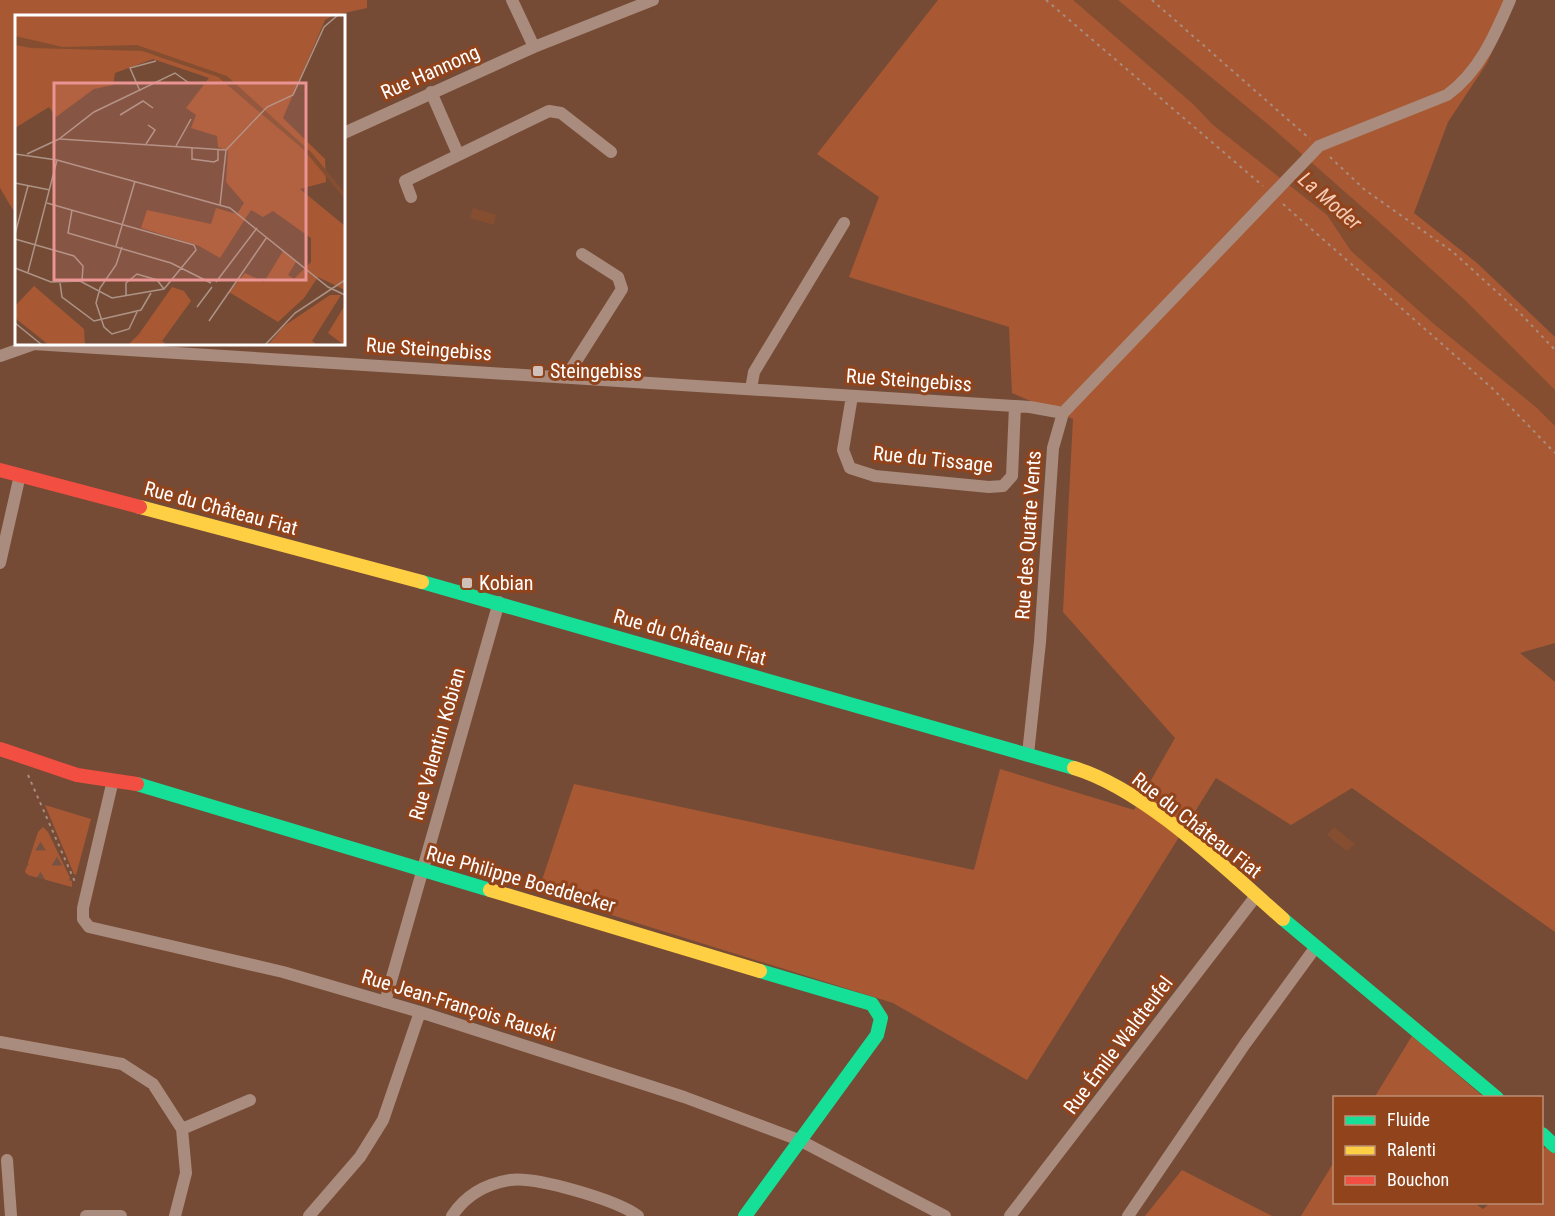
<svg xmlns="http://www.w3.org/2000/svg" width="1555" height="1216" font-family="'Roboto Condensed',sans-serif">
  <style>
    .green { fill: #a85933 }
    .forest { fill: url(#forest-firs) }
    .water { fill: #854e31 }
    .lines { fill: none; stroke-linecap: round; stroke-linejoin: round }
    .path { stroke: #a98c7d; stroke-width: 2; stroke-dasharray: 3 4.5; stroke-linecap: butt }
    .street { stroke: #a98c7d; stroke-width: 12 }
    .fast { stroke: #16e098; stroke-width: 14 }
    .slow { stroke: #ffcf43; stroke-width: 14 }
    .jam { stroke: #f24e42; stroke-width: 14 }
    .poi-dot { fill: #cfc0b9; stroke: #91431b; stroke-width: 2 }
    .labels { text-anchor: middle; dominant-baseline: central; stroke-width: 6; stroke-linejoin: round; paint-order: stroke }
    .street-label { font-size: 20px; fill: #fff; stroke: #91431b }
    .poi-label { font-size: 20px; fill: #fff; stroke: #91431b; text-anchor: start }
    .water-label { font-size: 21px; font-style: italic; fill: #f5cbb6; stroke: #91431b }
    .inset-road { fill: none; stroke: #ad9386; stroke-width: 1.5 }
    .view { fill: #ea9494; fill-opacity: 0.15; stroke: #ea9494; stroke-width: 3 }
    .inset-edge { fill: none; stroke: #fff; stroke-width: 3 }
  </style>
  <defs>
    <pattern id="forest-firs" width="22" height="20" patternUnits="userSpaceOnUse" patternTransform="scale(1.5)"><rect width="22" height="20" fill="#a85933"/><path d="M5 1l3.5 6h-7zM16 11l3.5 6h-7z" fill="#755241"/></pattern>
  </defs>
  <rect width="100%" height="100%" fill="#764b36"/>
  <path class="green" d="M0 0H367V8L331 16H16V207L13 210 0 188Z
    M938 0H1516L1487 63 1448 122 1414 213 1477 263 1555 337V643L1520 653 1555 682V932L1352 788 1291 825 1216 778 1027 1080 893 1003 538 892 574 784 974 870 1000 769 1134 810 1175 738 1063 612 1073 419 1012 393 1009 327 849 277 879 197 817 154Z
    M45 805 91 819 76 875 74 874Z
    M1412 1036 1485 1098H1374Z
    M1555 1137V1216H1301L1334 1162V1202H1473L1483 1209 1490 1203 1542 1202V1151Z
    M1182 1170 1272 1216H1145Z"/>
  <path class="forest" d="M43 827 48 832 72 882V887L28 875 25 872 38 832Z"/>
  <path class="water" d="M1073 0H1118L1270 126 1386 228 1465 300 1555 390V426L1537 408 1434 324 1351 251 1327 215 1213 125 1193 104Z
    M473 208 496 215 494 225 470 218Z
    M1334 827 1355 844 1347 851 1327 835Z"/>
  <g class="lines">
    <path class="path" d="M1046 0 1263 186
      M1152 0 1310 139
      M1330 157 1365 190 1453 252 1520 313 1555 350
      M1283 204 1492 388 1555 453
      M28 775 75 882"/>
    <path class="street" d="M512 0 534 47
      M431 92 458 154
      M344 133 534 47 653 0
      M411 197 405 181 549 111 561 113 611 152
      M33 344 1030 407 1063 413
      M0 356 34 344
      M566 377 622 289 618 277 582 254
      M751 389 754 372 844 223
      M852 396 843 450 850 468 875 476 989 487 1003 486 1012 476 1015 406
      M0 563 20 475
      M1028 754 1040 642 1053 448 1063 413 1319 146 1447 95C1479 72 1495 35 1510 0
      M113 780 83 908V919L89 927 283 972 420 1012 684 1097 799 1140 945 1216
      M385 1002 499 602
      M0 1042 122 1064 153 1084 182 1129 186 1173 175 1216
      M182 1129 250 1100
      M7 1160 11 1216
      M86 1216H121
      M309 1216 360 1157 383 1120 420 1012
      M452 1216C465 1196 486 1184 510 1180 535 1176 617 1200 638 1216
      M1010 1216 1256 896
      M1128 1216 1245 1044 1315 948"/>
    <path class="fast" d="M422 582 1074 768
      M137 784 490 890
      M1283 919 1497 1098
      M1542 1134 1555 1146
      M745 1216 877 1035 881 1018 872 1004 760 971"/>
    <path class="slow" d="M140 507 422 582
      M1074 768C1145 789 1227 870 1283 919
      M490 890 760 971"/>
    <path class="jam" d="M0 470 140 507
      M0 749 77 775 137 784"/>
  </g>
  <g class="poi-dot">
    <rect x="532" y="365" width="12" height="12" rx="3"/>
    <rect x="461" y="577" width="12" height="12" rx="3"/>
  </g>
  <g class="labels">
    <g class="street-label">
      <text transform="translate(430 72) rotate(-24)">Rue Hannong</text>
      <text transform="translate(429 349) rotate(4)">Rue Steingebiss</text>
      <text transform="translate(909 380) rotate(4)">Rue Steingebiss</text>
      <text transform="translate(933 459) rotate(6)">Rue du Tissage</text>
      <text transform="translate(221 508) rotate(15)">Rue du Château Fiat</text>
      <text transform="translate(1028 535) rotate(-86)">Rue des Quatre Vents</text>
      <text transform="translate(690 637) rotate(16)">Rue du Château Fiat</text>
      <text transform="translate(437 744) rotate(-74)">Rue Valentin Kobian</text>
      <text transform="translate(1197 825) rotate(38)">Rue du Château Fiat</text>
      <text transform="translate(521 879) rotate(16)">Rue Philippe Boeddecker</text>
      <text transform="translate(459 1005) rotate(17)">Rue Jean-François Rauski</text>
      <text transform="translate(1118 1045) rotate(-53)">Rue Émile Waldteufel</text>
    </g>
    <g class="poi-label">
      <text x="550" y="371">Steingebiss</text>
      <text x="479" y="583">Kobian</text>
    </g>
    <g class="water-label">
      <text transform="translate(1330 201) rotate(41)">La Moder</text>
    </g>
  </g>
  <g transform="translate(15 15)">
    <rect width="330" height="330" fill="#764b36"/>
    <path d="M0 0H319L310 5 268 103 310 144 311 167 285 174 330 211V275L303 262 289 283 263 307 214 277 230 258 249 267 268 236 281 247 273 260 279 264 296 247V223L258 196 248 202 236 195 205 243 184 231 126 213 132 195 196 209 201 193 222 199 229 188 211 167 213 136 203 132 202 121 176 113 181 100 171 93 194 63 138 44 100 58 98 70 79 74 41 102 34 92 0 113ZM157 272 169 276 176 286 147 326 124 319ZM315 280H326L297 326 302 330H253L269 311ZM330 290V328L329 330 313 318Z" fill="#a85933"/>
    <path d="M19 271 69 314 70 330H34L0 303V291ZM124 319 147 326 152 330H113Z" fill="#a85933"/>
    <path d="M0 21 48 32 122 30 212 61 297 138 330 178V184L288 134 203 62 127 36 16 33 0 30Z" fill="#854e31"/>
    <path class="inset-road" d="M125 76 115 53 141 46M105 100 128 86 138 93M45 124 211 135M131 129 140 115 133 110M161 131 176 104M177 132V144L199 147 203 145V134M0 139 42 145 215 193 313 272 330 280M12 139 44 124 79 97 160 58 174 68M0 168 35 175M205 190 211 135 252 92 278 80 309 12 323 0M57 195 53 218 156 248 196 268M0 219 13 171M0 224 59 241 68 251 67 266M101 231 120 166M107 232 101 250 85 273 81 288 89 312 97 319 114 314 122 297M0 253 36 267 65 266 97 283 149 274 181 235 179 230 32 188M13 257 42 145M201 267 242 213M45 268 47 282 79 306 126 295 136 278M111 280V268L122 259 142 265 149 274M182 292 197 272M194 306 252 222M0 308 27 330M250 330 280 298 330 265"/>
    <path class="view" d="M39 68H291V265H39Z"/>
    <rect width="330" height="330" class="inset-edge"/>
  </g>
  <rect x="1333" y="1096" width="210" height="108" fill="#91431b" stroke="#bd8e76" stroke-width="1.5"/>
  <rect x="1345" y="1116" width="30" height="9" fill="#16e098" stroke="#bd8e76" stroke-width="1.5"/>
  <text x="1387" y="1126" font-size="18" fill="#ffffff">Fluide</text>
  <rect x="1345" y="1146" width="30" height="9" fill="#ffcf43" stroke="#bd8e76" stroke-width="1.5"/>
  <text x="1387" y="1156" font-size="18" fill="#ffffff">Ralenti</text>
  <rect x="1345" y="1176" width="30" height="9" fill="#f24e42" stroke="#bd8e76" stroke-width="1.5"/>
  <text x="1387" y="1186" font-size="18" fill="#ffffff">Bouchon</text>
</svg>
